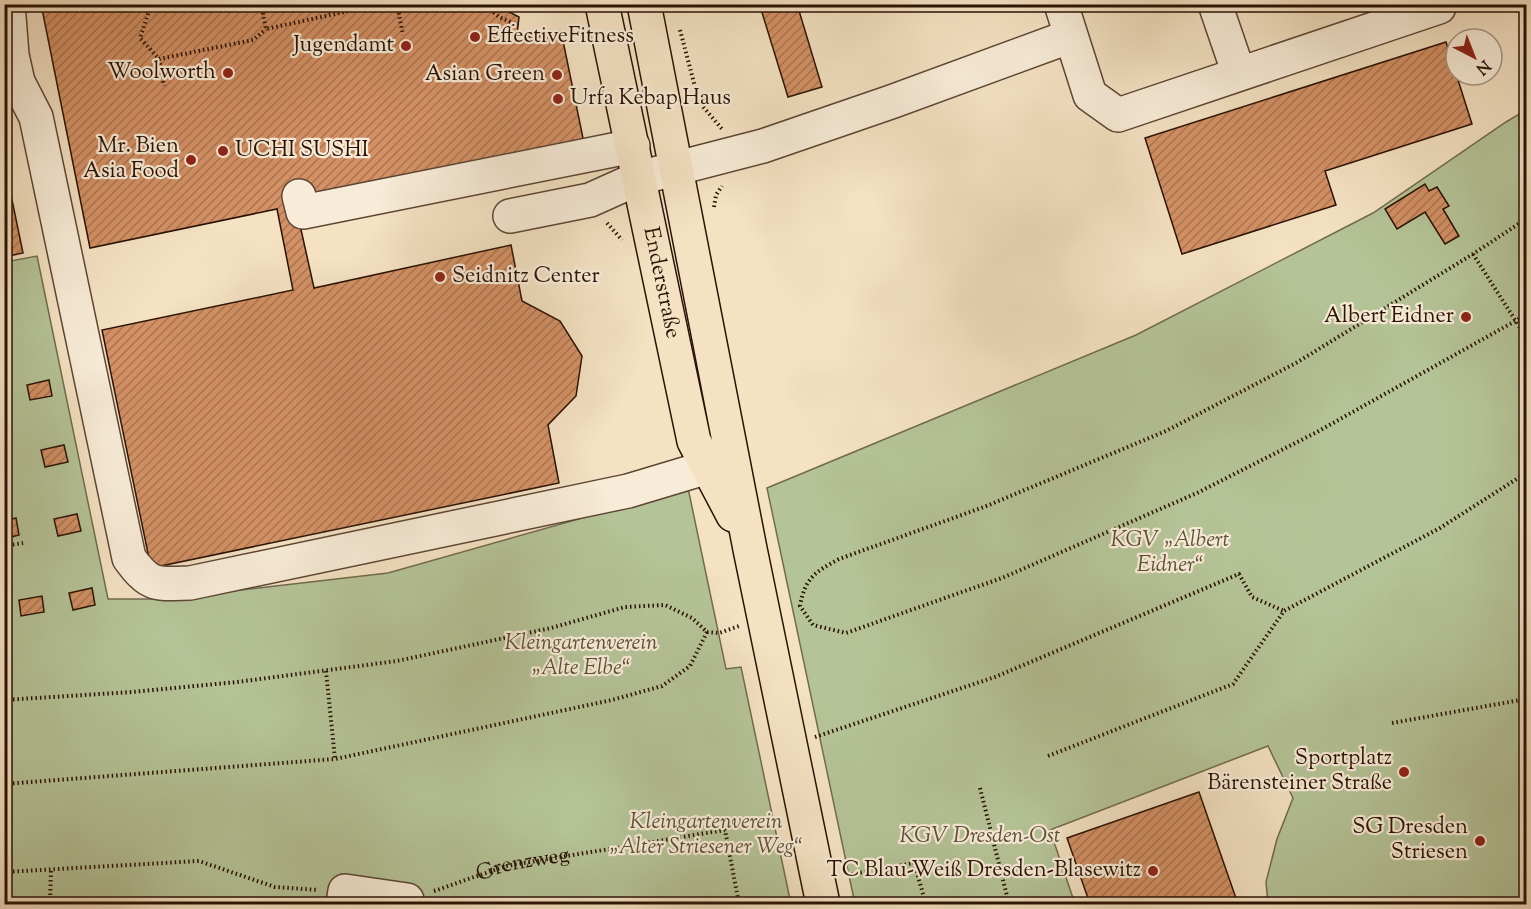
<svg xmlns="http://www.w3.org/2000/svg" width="1531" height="909" font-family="'Sorts Mill Goudy',serif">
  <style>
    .garden { fill: #b5c498; stroke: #706b4e; stroke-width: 1.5 }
    .building { fill: url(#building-hatch); stroke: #2a1205; stroke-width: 1.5 }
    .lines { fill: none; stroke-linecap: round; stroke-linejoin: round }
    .minor-casing { stroke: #5c4634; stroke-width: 36 }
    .major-casing { stroke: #2a1205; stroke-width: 36 }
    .path { stroke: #2a1205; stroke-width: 4; stroke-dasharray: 1.5 3; stroke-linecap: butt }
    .minor { stroke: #f8ecd8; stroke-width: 33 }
    .major { stroke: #f4e2c3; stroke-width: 33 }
    .poi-dot { fill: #8f2418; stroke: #f8ecd8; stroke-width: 2 }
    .labels { text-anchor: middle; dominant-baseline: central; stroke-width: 4.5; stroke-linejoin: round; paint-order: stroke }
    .poi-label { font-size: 22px; fill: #2a1205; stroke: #f8ecd8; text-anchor: end }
    .street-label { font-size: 22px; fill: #2a1205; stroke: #f8ecd8 }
    .park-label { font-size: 22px; font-style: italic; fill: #5b5038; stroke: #f8ecd8 }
  </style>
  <defs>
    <pattern id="building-hatch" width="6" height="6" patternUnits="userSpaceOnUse" patternTransform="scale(1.5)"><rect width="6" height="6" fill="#d39165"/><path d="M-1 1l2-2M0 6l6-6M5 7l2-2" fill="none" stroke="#ab7551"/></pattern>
  </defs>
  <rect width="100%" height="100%" fill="#f4e2c3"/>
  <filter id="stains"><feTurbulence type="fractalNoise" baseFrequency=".00333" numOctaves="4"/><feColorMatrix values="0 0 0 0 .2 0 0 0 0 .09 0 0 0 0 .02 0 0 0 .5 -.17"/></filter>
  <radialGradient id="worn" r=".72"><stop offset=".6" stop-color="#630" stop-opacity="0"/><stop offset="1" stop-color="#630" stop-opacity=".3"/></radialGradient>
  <path class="garden" d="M1526 110V904H1268L1266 882 1277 839 1293 798 1268 746 1050 830 1075 904H855L767 488 1136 335 1373 213 1506 122Z
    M37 256 108 599H162L388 573 688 488 726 669 741 667 791 904H5V262Z"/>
  <path class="building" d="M41 4H494L519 17 517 35 533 37 561 31 585 148 294 198 314 288 511 245 522 301 560 321 582 356 576 396 548 425 559 483 151 568 102 330 293 290 277 209 90 248Z
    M765 4H797L822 87 788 97 760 6Z
    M1446 42 1472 124 1325 171 1336 205 1182 254 1145 138Z
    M1425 184 1429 191 1437 187 1449 206 1443 209 1459 236 1445 244 1425 212 1397 229 1385 209Z
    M11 195 23 253 4 257V196Z
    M49 380 52 396 30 400 27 385Z
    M64 445 68 462 45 467 41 450Z
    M77 514 81 531 58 536 54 519Z
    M16 518 19 535 4 539V521Z
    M92 588 95 605 73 610 69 593Z
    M42 596 44 612 21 616 19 600Z
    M1199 792 1238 904H1090L1067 838Z"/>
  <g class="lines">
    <defs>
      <path id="minor" d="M8 4 12 55 18 82 36 117 129 558C150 587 156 584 190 583L628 491 708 467
        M1061 4 1090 95 1118 115 1439 7 1440 4
        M1215 4 1239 74
        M299 196 303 212 633 146
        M510 216 590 200 639 178 763 146 891 102 1071 36
        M343 904 345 891 407 900"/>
      <g id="major">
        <path id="s2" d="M602 4 694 441 733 515"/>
        <path d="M644 4 750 549 823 904"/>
      </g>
    </defs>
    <use href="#minor" class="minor-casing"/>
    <use href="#major" class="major-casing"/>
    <g class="path">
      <path d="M147 4 149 11"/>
      <path d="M177 4 149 11 140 38 159 59 253 40 266 29"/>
      <path d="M261 4 266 29 381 4"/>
      <path d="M397 4 403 35"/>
      <path d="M483 4 499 17 518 25"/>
      <path d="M680 30 699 102 722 129"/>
      <path d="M159 59 164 86"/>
      <path d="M714 207 716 195 722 186"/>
      <path d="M1526 219 1473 254 1296 363 1166 431 984 507 839 559C815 572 805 578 800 606L813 625 846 633 1002 578 1197 493 1317 432 1526 315"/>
      <path d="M607 223 622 240"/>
      <path d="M1473 254 1526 337"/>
      <path d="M4 546 23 543"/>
      <path d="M326 671 335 759"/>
      <path d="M4 700 132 692 237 682 397 661 551 628 625 607 665 605 692 618 707 632 719 633 739 626"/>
      <path d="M1392 723 1526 699"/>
      <path d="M815 737 995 677 1239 574 1252 597 1284 611"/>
      <path d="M1048 756 1233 684 1284 611 1440 528 1526 473"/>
      <path d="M4 784 335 759 612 700 662 686 690 666 707 632"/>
      <path d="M980 788 1009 904"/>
      <path d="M4 872 199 861 275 887 318 890"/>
      <path d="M847 875 914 863 926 904"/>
      <path id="s1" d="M434 891 506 866 725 830 739 904"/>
      <path d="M50 904 51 868"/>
    </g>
    <use href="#minor" class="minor"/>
    <use href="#major" class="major"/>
  </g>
  <g class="poi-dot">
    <circle cx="475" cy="37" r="6"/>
    <circle cx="406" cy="46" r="6"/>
    <circle cx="228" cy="73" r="6"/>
    <circle cx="557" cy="75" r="6"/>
    <circle cx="558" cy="99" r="6"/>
    <circle cx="223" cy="151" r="6"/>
    <circle cx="191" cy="160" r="6"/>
    <circle cx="440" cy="277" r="6"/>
    <circle cx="1466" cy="317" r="6"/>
    <circle cx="1404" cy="772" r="6"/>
    <circle cx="1480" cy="841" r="6"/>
    <circle cx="1153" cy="871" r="6"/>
  </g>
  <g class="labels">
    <g class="poi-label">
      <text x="487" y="37" text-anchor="start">EffectiveFitness</text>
      <text x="394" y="46">Jugendamt</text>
      <text x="216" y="73">Woolworth</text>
      <text x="545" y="75">Asian Green</text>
      <text x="570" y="99" text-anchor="start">Urfa Kebap Haus</text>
      <text x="179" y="147">Mr. Bien<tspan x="179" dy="25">Asia Food</tspan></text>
      <text x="235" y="151" text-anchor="start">UCHI SUSHI</text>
      <text x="452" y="277" text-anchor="start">Seidnitz Center</text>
      <text x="1454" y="317">Albert Eidner</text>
      <text x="1392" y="759">Sportplatz<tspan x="1392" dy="25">Bärensteiner Straße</tspan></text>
      <text x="1468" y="828">SG Dresden<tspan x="1468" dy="25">Striesen</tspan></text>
      <text x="1141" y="871">TC Blau-Weiß Dresden-Blasewitz</text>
    </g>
    <g class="street-label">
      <text stroke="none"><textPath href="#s2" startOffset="285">Enderstraße</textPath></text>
      <text stroke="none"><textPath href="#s1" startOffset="93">Grenzweg</textPath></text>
    </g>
    <g class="park-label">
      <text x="1170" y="541">KGV „Albert<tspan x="1170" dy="25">Eidner“</tspan></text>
      <text x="581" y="644">Kleingartenverein<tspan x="581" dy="25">„Alte Elbe“</tspan></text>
      <text x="706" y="823">Kleingartenverein<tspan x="706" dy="25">„Alter Striesener Weg“</tspan></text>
      <text x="980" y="837">KGV Dresden-Ost</text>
    </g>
  </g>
  <rect width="1531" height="909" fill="none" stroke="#f4e2c3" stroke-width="24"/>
  <rect x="6" y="6" width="1519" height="897" fill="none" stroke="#2a1205" stroke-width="3"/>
  <rect x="12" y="12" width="1507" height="885" fill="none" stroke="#2a1205" stroke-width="1.5"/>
  <g transform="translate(1474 57) rotate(138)"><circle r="28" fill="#f8ecd8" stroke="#a69584" stroke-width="1.5"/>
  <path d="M0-4.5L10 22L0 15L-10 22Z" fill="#8f2418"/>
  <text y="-9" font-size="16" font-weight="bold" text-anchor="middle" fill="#2a1205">N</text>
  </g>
  <rect width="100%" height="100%" filter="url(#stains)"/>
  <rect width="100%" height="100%" fill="url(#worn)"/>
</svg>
